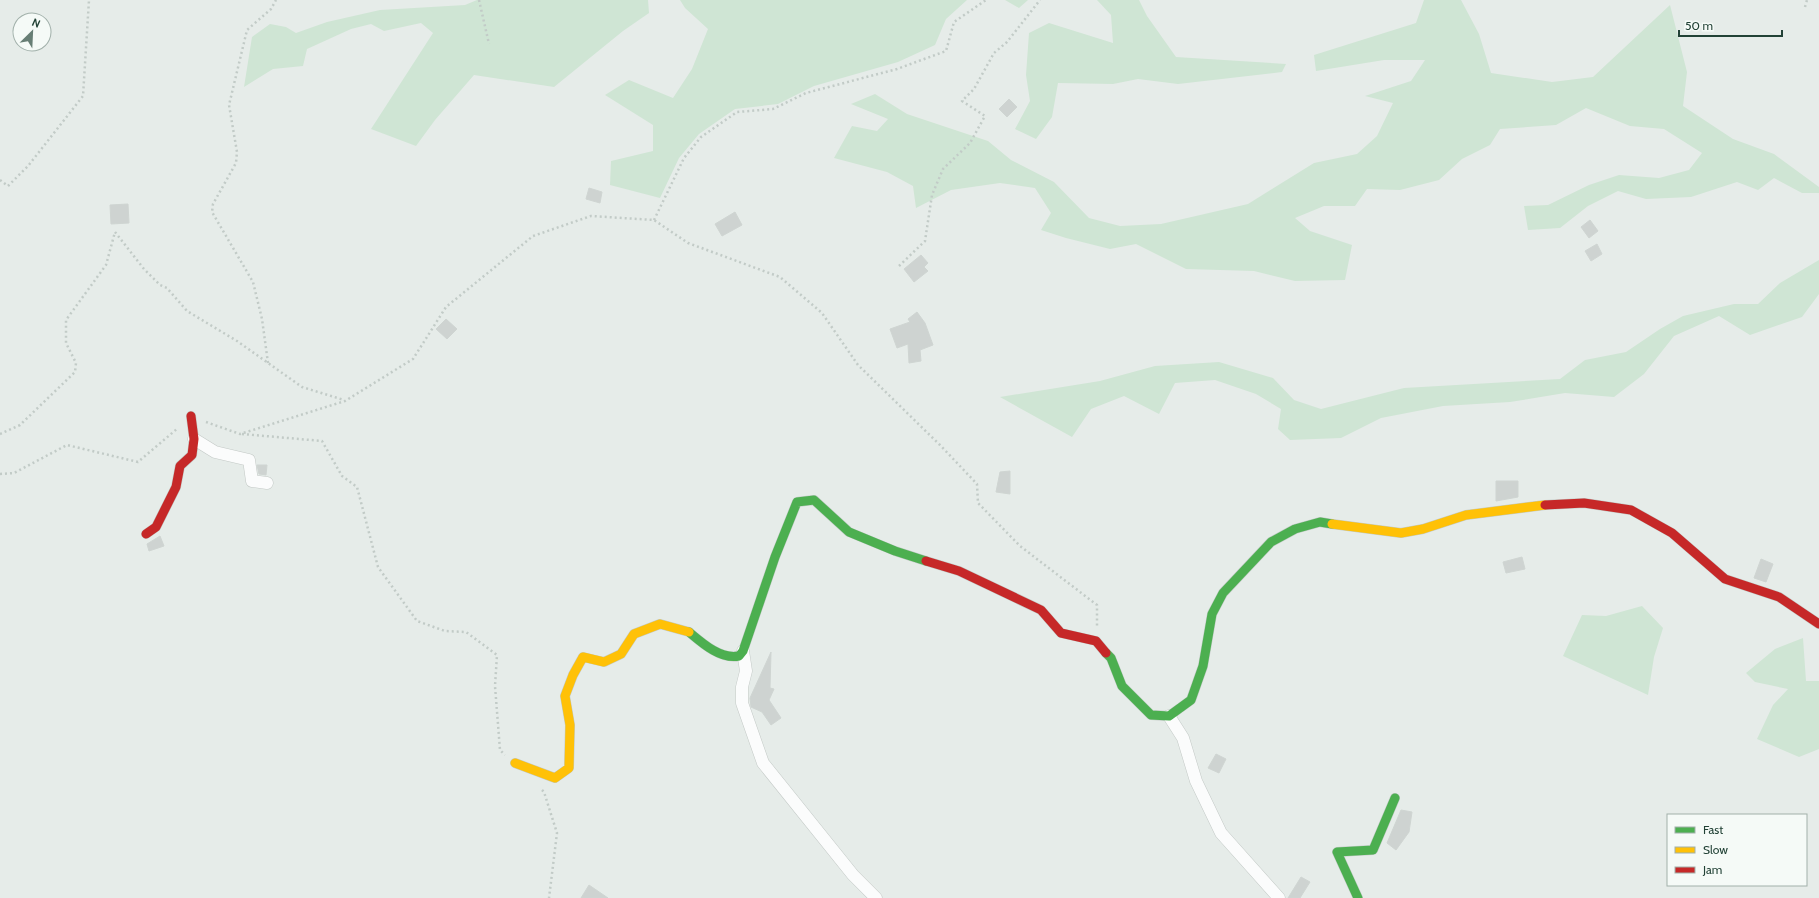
<svg xmlns="http://www.w3.org/2000/svg" width="1819" height="898" font-family="Cabin,sans-serif">
  <style>
    .green { fill: #cfe5d4 }
    .building { fill: #ced3d1; stroke: #cfd5d2 }
    .lines { fill: none; stroke-linecap: round; stroke-linejoin: round }
    .street-casing { stroke: #c3c9c6; stroke-width: 13 }
    .fast-casing { stroke: #c2cac6; stroke-width: 10 }
    .slow-casing { stroke: #c2cac6; stroke-width: 10 }
    .jam-casing { stroke: #c2cac6; stroke-width: 10 }
    .path { stroke: #c2cbc7; stroke-width: 2.5; stroke-dasharray: 2 3; stroke-linecap: butt }
    .street { stroke: #fbfcfc; stroke-width: 12 }
    .fast { stroke: #4caf50; stroke-width: 9 }
    .slow { stroke: #ffc107; stroke-width: 9 }
    .jam { stroke: #c62828; stroke-width: 9 }
  </style>
  <rect width="100%" height="100%" fill="#e6ece9"/>
  <path class="green" d="M477 0H648L649 13 623 31 554 87 474 75 435 120 416 146 371 129 433 33 421 23 384 31 371 24 351 29 307 49 303 66 273 69 244 87 252 37 270 24 286 27 296 33 327 22 380 10 465 5Z
    M680 0H967L946 19 935 45 898 62 814 86 778 104 735 109 699 134 679 158 660 198 610 185 611 161 653 151V125L605 95 629 80 673 98 692 69 708 29 685 8Z
    M1005 0H1028L1019 8Z
    M1097 0H1139L1147 16 1176 57 1286 64 1282 72 1178 84 1138 79 1113 84 1058 83 1052 117 1036 139 1015 129 1030 101 1026 75 1029 33 1049 23 1113 43 1111 15Z
    M1424 0H1461L1479 34 1491 73 1552 82 1593 77 1670 5 1687 72 1683 106 1733 139 1774 154 1819 187V193H1802L1774 178 1758 190 1737 182 1691 197 1646 199 1618 191 1588 206 1560 228 1528 230 1524 206 1548 205 1589 185 1619 175 1659 178 1689 170 1702 153 1664 129 1630 126 1586 108 1556 125 1500 129 1490 145 1462 159 1439 180 1400 190 1367 189 1355 206H1324L1295 218 1310 231 1352 245 1345 280 1295 281 1254 271 1186 269 1136 244 1110 249 1066 238 1041 230 1051 213 1035 188 1000 183 951 190 916 208 913 186 887 172 834 158 852 126 877 131 888 119 851 104 875 94 907 114 988 141 1011 160 1054 182 1089 218 1120 226 1161 224 1248 204 1314 163 1357 154 1377 136 1393 103 1365 96 1411 81 1425 60H1384L1316 71 1314 55 1416 23Z
    M1819 260V294L1802 317 1750 335 1719 316 1674 336 1644 374 1614 397 1565 393 1510 402 1443 406 1381 418 1341 438 1290 440 1278 429 1281 409 1256 394 1215 380 1175 383 1159 414 1124 396 1091 409 1072 437 1000 397 1100 381 1155 366 1219 362 1273 378 1294 400 1321 409 1404 388 1560 379 1585 360 1626 352 1660 329 1683 316 1734 304H1758L1780 283Z
    M1642 606 1663 628 1654 657 1648 695 1563 656 1582 615 1606 616Z
    M1803 638 1806 681H1819V749L1799 757 1757 739 1773 705 1788 689 1755 682 1746 673 1775 649Z"/>
  <path class="building" d="M1009 99 1017 107 1007 117 999 109Z
    M589 188 602 192 600 203 586 199Z
    M128 204 129 223 111 224 110 205Z
    M735 212 742 225 722 236 715 224Z
    M1590 220 1598 231 1589 238 1581 227Z
    M1597 244 1602 254 1591 261 1585 251Z
    M921 255 928 263 924 267 928 271 914 282 904 269Z
    M917 312 925 323 933 345 920 350 921 361 909 363 908 344 897 348 890 329 910 322 908 319Z
    M446 319 457 329 447 339 436 329Z
    M257 465H267L266 475 259 474Z
    M1010 471V494L996 492 1000 472Z
    M1496 481H1518V497L1496 501Z
    M160 536 164 546 149 551 147 544Z
    M1522 557 1525 569 1506 573 1503 562Z
    M1761 559 1773 564 1766 582 1754 578Z
    M771 652 770 688 774 689 769 700 781 718 771 725 762 712 751 707 750 698Z
    M1216 754 1226 759 1219 773 1208 768Z
    M1401 810 1412 812 1409 832 1396 850 1387 843Z
    M1301 877 1310 882 1300 898H1288Z
    M589 885 608 898H581Z"/>
  <g class="lines">
    <defs>
      <path id="street" d="M194 439 215 452 249 460 252 481 267 483
        M743 651 746 671 742 687V703L763 763 853 875 876 898
        M1169 716 1183 738 1196 781 1221 833 1279 898"/>
      <path id="fast" d="M689 632C702 643 721 660 739 656L743 651 775 557 797 502 814 500 849 532 895 551 926 561
        M1106 653 1111 658 1122 686 1151 715 1169 716 1191 700 1203 666 1212 614 1223 593 1271 542 1295 529 1320 522 1332 524
        M1358 898 1337 852 1373 850 1395 798"/>
      <path id="slow" d="M1332 524 1401 533 1423 529 1466 515 1545 505
        M515 763 555 778 569 768 570 725 565 696 573 675 583 657 604 662 621 654 634 634 660 624 689 632"/>
      <path id="jam" d="M1545 505 1584 503 1631 510 1672 533 1725 579 1779 597 1819 624
        M146 534 156 527 176 487 180 466 192 455 194 439 191 416
        M926 561 959 571 1041 610 1061 633 1096 641 1106 653"/>
    </defs>
    <use href="#street" class="street-casing"/>
    <use href="#fast" class="fast-casing"/>
    <use href="#slow" class="slow-casing"/>
    <use href="#jam" class="jam-casing"/>
    <path class="path" d="M479 0 489 44
      M1805 7 1807 0
      M0 180 8 186 28 166 83 96 89 0
      M654 220 684 158 701 137 737 112 773 109 806 93 897 69 946 51 954 22 986 0
      M115 232 144 269 160 285 167 288 187 311 237 341 302 387 344 400
      M899 266 925 241 932 195 943 169 970 143 985 116 962 101 974 89 994 53 1007 42 1040 0
      M268 363 262 319 253 282 212 212 213 204 236 163 237 152 229 105 247 30 271 9 276 0
      M206 422 240 434 345 401 413 359 446 307 533 236 591 216 654 220 688 243 780 277 822 313 858 365 940 445 977 484 978 503 1020 546 1097 605V626
      M0 434 20 425 75 372 76 363 66 343V320L106 265 115 232
      M242 434 322 441 342 476 357 487 378 567 417 621 445 631 466 632 497 655 495 686 500 750 505 755
      M0 474 14 473 67 445 138 462 178 428
      M542 790 544 792 557 833 549 898"/>
    <use href="#street" class="street"/>
    <use href="#fast" class="fast"/>
    <use href="#slow" class="slow"/>
    <use href="#jam" class="jam"/>
  </g>
  <rect x="1667" y="814" width="140" height="72" fill="#f5faf7" stroke="#a1b0aa"/>
  <rect x="1675" y="827" width="20" height="6" fill="#4caf50" stroke="#a1b0aa"/>
  <text x="1703" y="834" font-size="12" fill="#224236">Fast</text>
  <rect x="1675" y="847" width="20" height="6" fill="#ffc107" stroke="#a1b0aa"/>
  <text x="1703" y="854" font-size="12" fill="#224236">Slow</text>
  <rect x="1675" y="867" width="20" height="6" fill="#c62828" stroke="#a1b0aa"/>
  <text x="1703" y="874" font-size="12" fill="#224236">Jam</text>
  <g transform="translate(32 32) rotate(24)"><circle r="19" fill="#f5faf7" stroke="#a1b0aa"/>
  <path d="M0-3L7 15L0 10L-7 15Z" fill="#677e75"/>
  <text y="-6" font-size="11" font-weight="bold" text-anchor="middle" fill="#224236">N</text>
  </g>
  <path d="M1679 30v6h103v-6" fill="none" stroke="#224236" stroke-width="2"/>
  <text x="1685" y="30" font-size="12" fill="#224236" stroke="#f5faf7" stroke-width="3" paint-order="stroke">50 m</text>
</svg>
